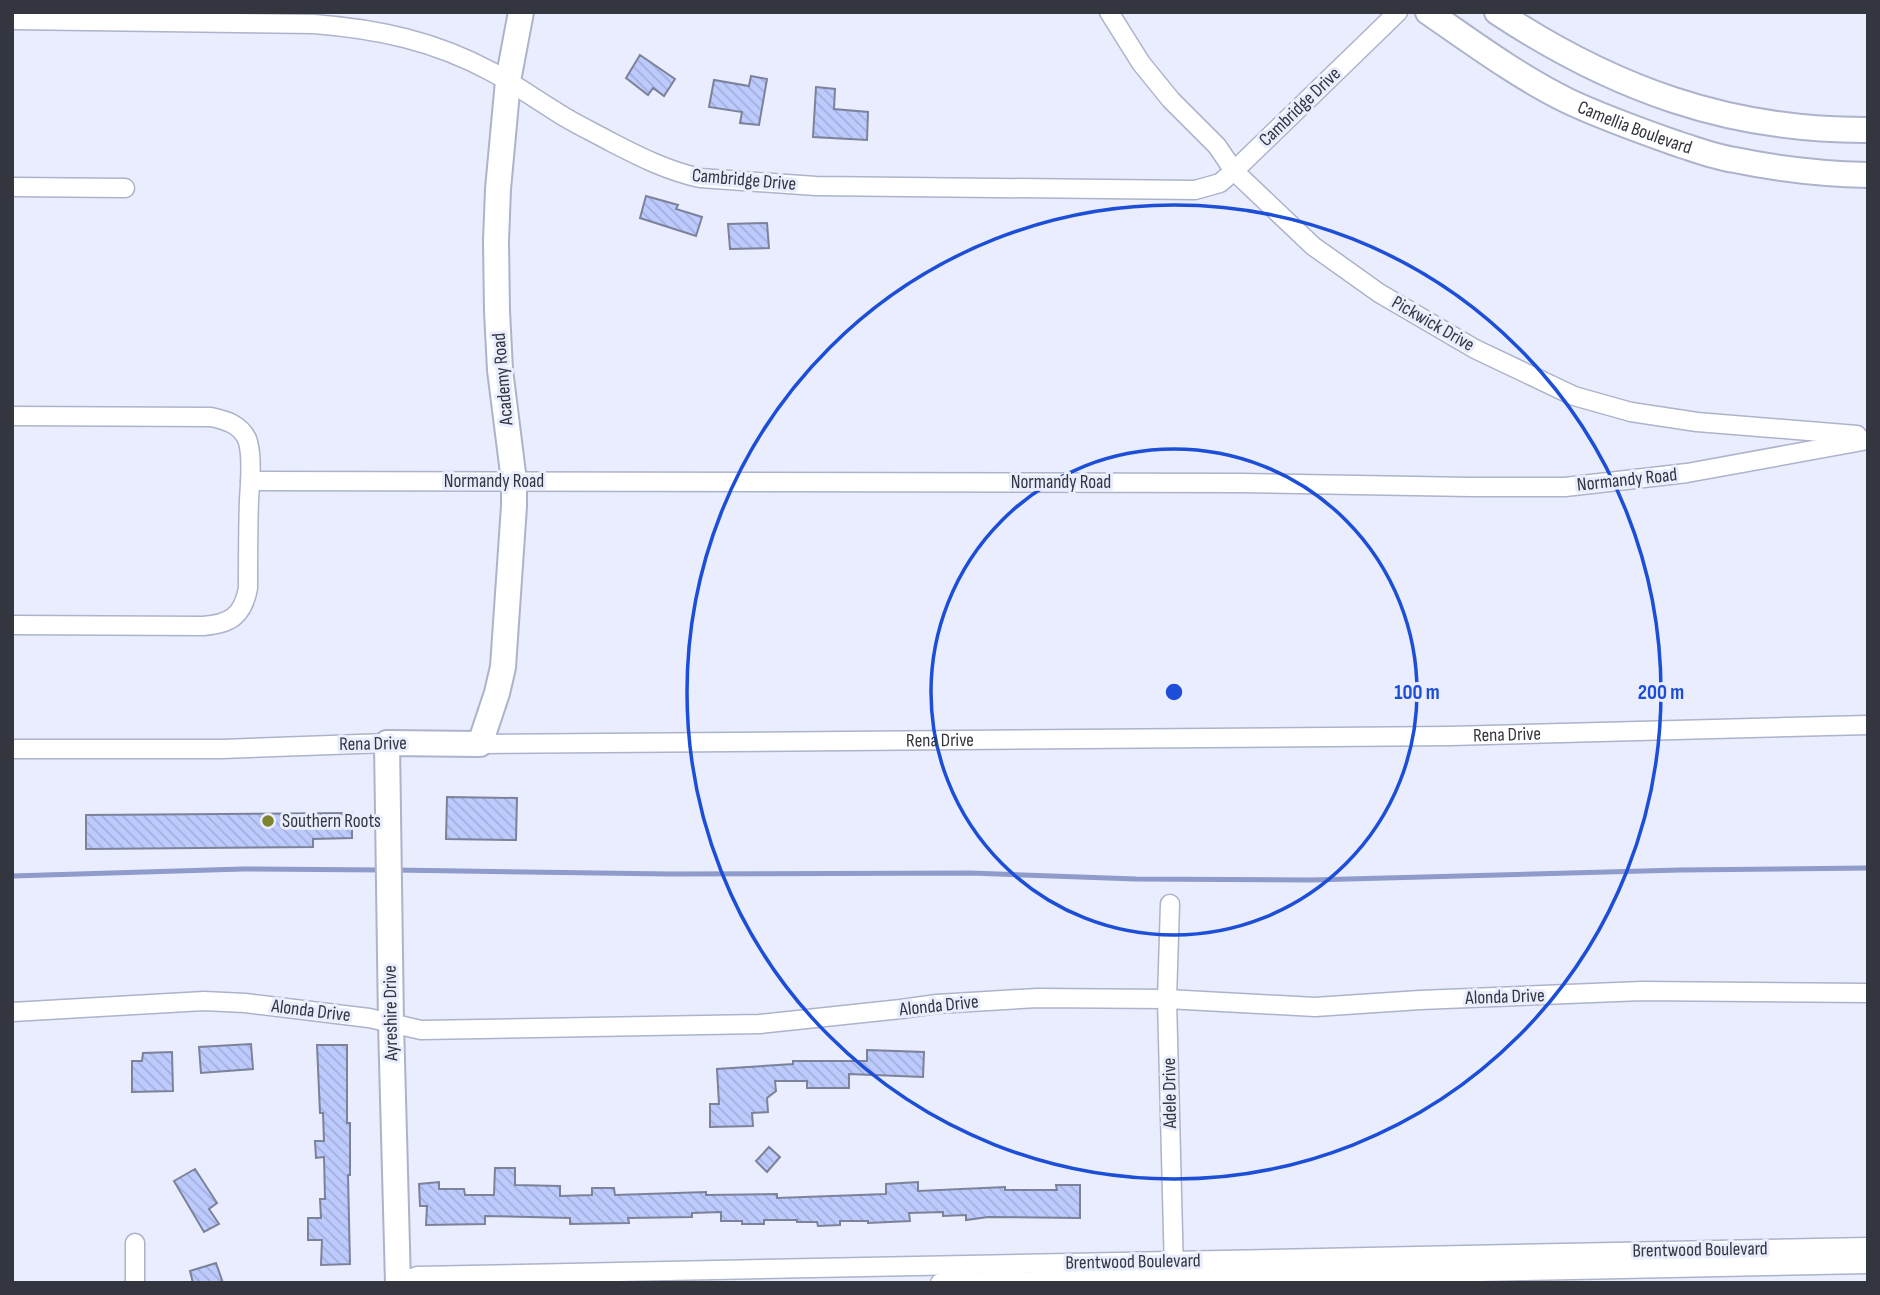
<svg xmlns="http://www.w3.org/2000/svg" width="1880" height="1295" font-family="'Sofia Sans Condensed',sans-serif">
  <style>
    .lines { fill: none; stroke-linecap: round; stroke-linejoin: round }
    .stream { stroke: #8e9bcb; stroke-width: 5 }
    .building { fill: url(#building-back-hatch); stroke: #7c8299; stroke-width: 2 }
    .street-casing { stroke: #acb3cb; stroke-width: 21 }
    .secondary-casing { stroke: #acb3cb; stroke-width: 28 }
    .street { stroke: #fff; stroke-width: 18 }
    .secondary { stroke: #fff; stroke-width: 24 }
    .ring { fill: none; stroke: #1d4ed8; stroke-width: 3.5 }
    .poi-dot { fill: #7e832e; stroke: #e9edfd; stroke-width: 2.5 }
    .labels { text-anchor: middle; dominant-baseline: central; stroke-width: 6; stroke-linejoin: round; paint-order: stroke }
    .street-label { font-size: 19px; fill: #33353f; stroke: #e9edfd }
    .poi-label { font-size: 19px; fill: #33353f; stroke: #e9edfd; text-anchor: start }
    .centre { fill: #1d4ed8; stroke: #e9edfd; stroke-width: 3.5 }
    .ring-label { font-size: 21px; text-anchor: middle; font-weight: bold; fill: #1d4ed8; stroke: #e9edfd; stroke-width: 6; stroke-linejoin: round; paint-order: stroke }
  </style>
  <defs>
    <pattern id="building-back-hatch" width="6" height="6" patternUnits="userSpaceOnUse" patternTransform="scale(1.75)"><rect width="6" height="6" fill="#bdcafd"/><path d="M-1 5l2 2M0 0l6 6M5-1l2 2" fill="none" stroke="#a3aeda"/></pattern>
  </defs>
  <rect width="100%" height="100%" fill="#e9edfd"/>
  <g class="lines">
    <path class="stream" d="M394 870 669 874 971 873 1136 879 1311 880 1680 870 1868 868
      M12 876 243 869 381 870"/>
  </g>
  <path class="building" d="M640 55 675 79 664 96 653 88 648 95 626 78Z
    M751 76 767 79 759 125 740 123 742 112 709 107 714 80 749 86Z
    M816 87 835 89 834 109 868 112 867 140 813 137Z
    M646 196 678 205 676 209 702 217 696 236 640 218Z
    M767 223 769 248 730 249 728 224Z
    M447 797 517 798 516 840 446 839Z
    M352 813V838L313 839V847L86 849V815Z
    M251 1044 253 1069 201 1073 199 1047Z
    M317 1045H347V1123H350V1175H348L350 1264 321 1265 322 1240H308V1218H321L320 1199H325L324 1157 316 1158 315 1141H324L323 1113H320Z
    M867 1050 924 1052 923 1077 849 1074V1088H807V1081H775L776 1091 767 1098 768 1112 752 1113 753 1126 710 1127V1104H719L717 1069 793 1064V1061H867Z
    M172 1052 173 1091 132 1092V1061H142L143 1053Z
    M769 1147 780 1157 767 1172 756 1161Z
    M495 1168H515V1185L560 1186V1196L592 1195V1188H614L615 1195 706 1192V1195L777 1194V1198L886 1194V1184L918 1182V1191L1005 1187V1190H1057L1056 1185H1080V1218L988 1217 966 1220V1215L943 1216V1212L909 1213 910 1221 868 1223V1221H840V1225L818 1226 817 1222H797V1220H764V1224H742V1221H721V1212L692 1213V1217L628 1218 629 1223 570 1224V1218L485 1216V1224L426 1225 427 1206H420L419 1184 439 1182V1189H464L465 1195H494Z
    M195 1169 217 1203 209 1209 219 1224 204 1232 174 1181Z
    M216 1263 223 1283H193L190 1271Z"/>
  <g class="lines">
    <defs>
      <g id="street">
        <path d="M1109 12 1141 63 1171 100 1217 146 1234 171 1313 246 1379 293 1475 349 1574 396 1631 412 1697 422 1857 435"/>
        <path d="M12 20 314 24C378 29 435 41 492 72 514 84 534 98 555 111 573 123 593 132 611 142 640 157 668 171 700 178L816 186 1195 190 1220 183 1234 171 1398 12"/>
        <path d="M12 187 125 188"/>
        <path d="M12 416 211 417C225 420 240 424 247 439 253 454 250 483 249 500 248 529 248 559 248 588 243 616 230 624 203 626L12 625"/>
        <path d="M250 481 1240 483 1471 487H1565L1687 473 1868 440"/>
        <path id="s1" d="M480 744 1450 736 1868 725"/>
        <path d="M12 749H222L387 743"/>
        <path d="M1170 904 1167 999 1174 1272"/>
        <path d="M12 1012 204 1001 245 1003 369 1018 421 1030 760 1024 901 1009 937 1004 1037 998 1167 999 1315 1007 1420 1000 1642 991 1868 993"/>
        <path d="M135 1283V1243"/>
        <path d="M400 1283 417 1276 1868 1247"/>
        <path d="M940 1283 1868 1264"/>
      </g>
      <g id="secondary">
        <path id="s2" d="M1428 12C1473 43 1519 77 1568 101 1604 118 1641 131 1678 144 1697 150 1715 157 1735 160 1778 169 1824 174 1868 175"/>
        <path d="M1497 12C1612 88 1728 131 1868 130"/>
        <path d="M398 1283 391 1024 387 743 480 744 497 693 503 667 514 506V481L500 370 497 311 496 241 498 189 508 81 521 12"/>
      </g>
    </defs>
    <use href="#street" class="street-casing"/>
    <use href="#secondary" class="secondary-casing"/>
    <use href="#street" class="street"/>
    <use href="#secondary" class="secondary"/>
  </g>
  <g class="ring">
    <circle cx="1174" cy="692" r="243"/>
    <circle cx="1174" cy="692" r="487"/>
  </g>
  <circle class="poi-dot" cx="268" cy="821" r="7"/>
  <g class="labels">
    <g class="street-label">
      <text transform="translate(1300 107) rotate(-44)">Cambridge Drive</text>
      <text stroke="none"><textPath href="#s2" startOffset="238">Camellia Boulevard</textPath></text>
      <text transform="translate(744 180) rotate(5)">Cambridge Drive</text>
      <text transform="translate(1433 324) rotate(30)">Pickwick Drive</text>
      <text transform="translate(503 379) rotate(-95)">Academy Road</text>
      <text transform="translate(1627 480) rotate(-6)">Normandy Road</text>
      <text x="494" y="481">Normandy Road</text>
      <text x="1061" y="482">Normandy Road</text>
      <text stroke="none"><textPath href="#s1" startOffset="1027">Rena Drive</textPath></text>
      <text stroke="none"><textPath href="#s1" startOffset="460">Rena Drive</textPath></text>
      <text transform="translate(373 744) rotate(-1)">Rena Drive</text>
      <text transform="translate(1505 997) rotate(-2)">Alonda Drive</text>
      <text transform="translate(939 1006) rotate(-6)">Alonda Drive</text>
      <text transform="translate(311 1011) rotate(7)">Alonda Drive</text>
      <text transform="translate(391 1013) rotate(-91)">Ayreshire Drive</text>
      <text transform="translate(1170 1093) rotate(-91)">Adele Drive</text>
      <text transform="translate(1700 1250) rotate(-1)">Brentwood Boulevard</text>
      <text transform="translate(1133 1262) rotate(-1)">Brentwood Boulevard</text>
    </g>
    <g class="poi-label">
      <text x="282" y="821">Southern Roots</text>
    </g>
  </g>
  <circle cx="1174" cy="692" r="10" class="centre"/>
  <g class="ring-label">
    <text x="1417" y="699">100 m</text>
    <text x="1661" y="699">200 m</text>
  </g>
  <rect width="1880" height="1295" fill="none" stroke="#33353f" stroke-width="28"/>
</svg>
